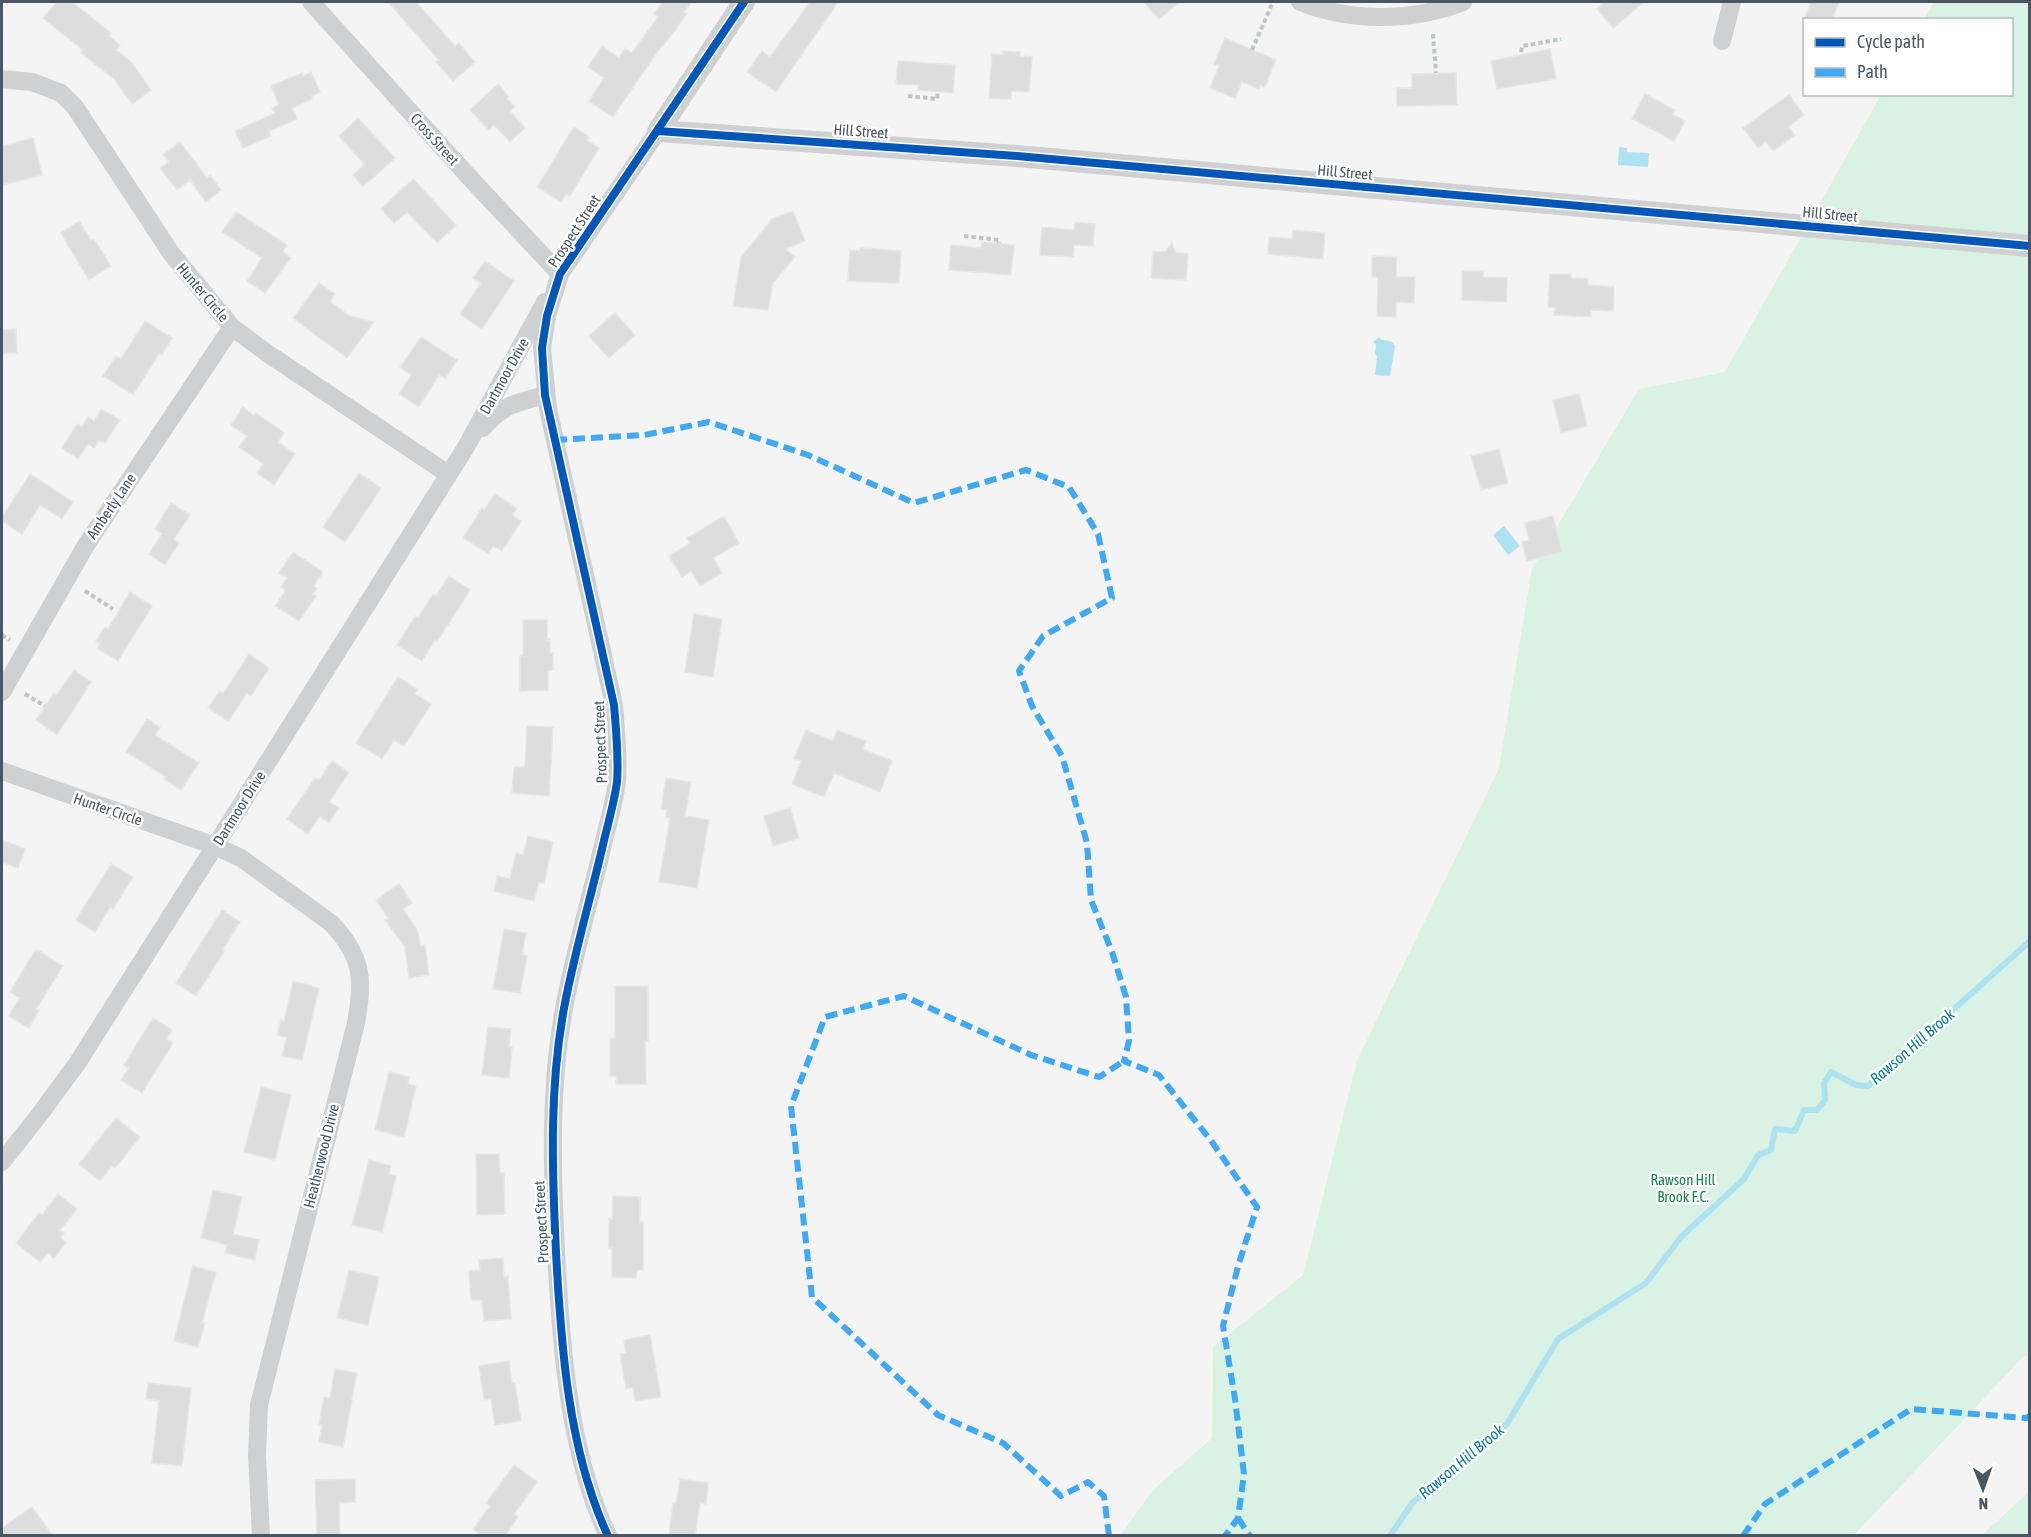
<svg xmlns="http://www.w3.org/2000/svg" width="2031" height="1537" font-family="'Asap Condensed',sans-serif">
  <style>
    .green { fill: #d9f2e3 }
    .water { fill: #aee2f0 }
    .lines { fill: none; stroke-linecap: round; stroke-linejoin: round }
    .stream { stroke: #aee2f0; stroke-width: 6 }
    .building { fill: #ddddde; stroke: #e5e6e7; stroke-width: 1.5 }
    .path { stroke: #bcc7c4; stroke-width: 4; stroke-dasharray: 4.5 3; stroke-linecap: butt }
    .minor { stroke: #ced0d2; stroke-width: 18 }
    .tertiary { stroke: #ced0d2; stroke-width: 22 }
    .quiet { stroke: #3fa9f5; stroke-width: 6; stroke-dasharray: 12 6; stroke-linecap: butt }
    .cycleway-casing { stroke: #fff; stroke-width: 11 }
    .cycleway { stroke: #0057b8; stroke-width: 8 }
    .labels { text-anchor: middle; dominant-baseline: central; stroke-width: 5; stroke-linejoin: round; paint-order: stroke }
    .street-label { font-size: 15px; fill: #4a5661; stroke: #fff }
    .park-label { font-size: 15px; fill: #17864f; stroke: #fff }
    .water-label { font-size: 16px; font-style: italic; fill: #0c7c9b; stroke: #fff }
  </style>
  <rect width="100%" height="100%" fill="#f4f4f4"/>
  <path class="green" d="M1934 2H2029V1356H2024L1854 1535 1120 1536 1152 1491 1212 1438 1213 1347 1303 1275 1358 1058 1499 769 1532 569 1639 389 1725 372 1881 95 2012 94V20L1924 19Z
    M2029 1492V1535H1982Z"/>
  <path class="water" d="M1619 147 1627 148V152L1649 153 1648 167 1618 165Z
    M1379 337 1382 340 1391 341 1395 346 1390 376 1375 375 1377 356 1375 354 1376 345 1373 342Z
    M1504 526 1520 546 1508 555 1493 535Z"/>
  <g class="lines">
    <path class="stream" d="M1390 1536 1412 1503 1507 1424 1558 1339 1646 1283 1681 1237 1744 1179 1758 1155 1771 1150 1775 1129 1795 1131 1804 1110H1817L1825 1100 1824 1083 1831 1072 1856 1085 1868 1086 2030 941"/>
  </g>
  <path class="building" d="M57 2H72L111 33 109 36 120 45 116 50 131 62 151 90 132 104 114 79 81 53 83 50 43 18Z
    M388 2H416L455 46 459 43 475 62 453 81 436 62 439 60Z
    M663 2H692L684 12 687 14 663 46 662 45 613 117 589 101 604 78 588 67 602 46 619 58 625 48 632 53 658 17 654 14Z
    M810 2H838L776 92 747 72 762 51 770 57Z
    M1144 2H1180L1159 19Z
    M1605 2H1644L1613 28 1597 9Z
    M1811 2H1839L1832 20H1804Z
    M1225 38 1276 60 1265 87 1260 85 1259 89 1242 82 1235 98 1210 88 1219 66 1214 64Z
    M1550 49 1556 79 1497 89 1491 61Z
    M1003 51 1020 52V56L1032 57 1029 92 1011 91V99L989 98 992 54 1003 55Z
    M898 61 955 65 953 93 918 90V85L896 84Z
    M311 72 320 92 311 96 312 99 292 108 297 119 269 131 271 136 243 148 235 131 275 113 272 108 279 105 271 86 302 73 304 76Z
    M1456 73 1457 105 1397 106V88H1412V74Z
    M498 84 509 97 507 99 515 107 510 111 525 128 510 142 494 125 489 130 470 110Z
    M1645 94 1675 110 1672 114 1685 121 1674 141 1632 119Z
    M1789 95 1804 115 1788 127 1795 135 1773 151 1766 142 1758 148 1743 128Z
    M358 118 395 158 363 187 353 175 364 164 339 136Z
    M574 127 589 137 586 140 599 148 570 196 566 194 561 202 537 187Z
    M33 138 42 175 2 185V146Z
    M180 142 207 178 210 175 221 190 206 202 190 180 177 190 160 168 169 162 163 155Z
    M413 179 456 225 437 243 407 212 394 223 381 209Z
    M793 211 805 241 785 249 795 257 773 283 768 310 733 306 741 257 772 219Z
    M236 212 287 245 283 252 291 258 265 293 247 281 262 258 222 232Z
    M79 221 91 240 94 239 111 266 89 280 61 233Z
    M1075 222 1095 224 1093 246 1074 245 1073 257 1040 255 1042 227 1074 230Z
    M1293 230 1325 233 1323 259 1268 254 1269 237 1292 239Z
    M982 242 1014 245 1011 275 949 270 951 245 981 248Z
    M1172 243 1176 253 1188 254 1186 280 1151 278 1153 251 1165 252Z
    M860 248 901 251 899 283 848 281 850 250 860 251Z
    M1372 256 1397 257 1396 277H1415L1414 303 1396 302V317L1377 316 1378 277H1372Z
    M485 261 514 281 482 329 460 314 481 283 473 278Z
    M1462 271H1483V277L1507 278 1506 302 1462 300Z
    M1550 274H1571V278L1588 279V285L1614 287 1613 311 1591 310V317L1554 315 1555 308 1548 307Z
    M319 283 335 294 330 301 350 316 374 322 347 358 293 318Z
    M615 313 635 335 609 358 589 336Z
    M145 321 172 338 162 355 159 354 133 395 103 376 116 356 121 359Z
    M16 329 17 353H2V330Z
    M421 337 457 360 445 379 439 375 419 407 399 394 411 375 400 367Z
    M1579 394 1587 426 1561 433 1553 400Z
    M243 407 254 416 256 413 284 433 278 442 295 454 274 485 257 473 263 464 239 447 247 436 231 425Z
    M101 409 120 420 105 443 99 440 94 448 88 444 78 459 62 448 77 424 82 427 88 417 94 421Z
    M1499 449 1508 483 1481 490 1471 456Z
    M359 473 381 488 345 542 323 527Z
    M30 474 73 502 62 519 40 505 22 534 2 521V517Z
    M495 494 517 508 512 515 521 521 502 551 493 546 488 553 463 538 482 508 484 510Z
    M171 503 190 515 174 539 179 543 165 565 149 554 162 534 155 529Z
    M724 516 739 543 713 558 722 573 700 586 691 571 682 577 669 556 690 543 687 538Z
    M1553 516 1562 552 1527 561 1522 542 1529 540 1525 523Z
    M293 552 323 572 314 586 317 588 313 594 316 596 299 621 275 606 286 590 281 587 287 578 279 573Z
    M449 576 470 590 437 642 435 640 422 661 397 645 415 616 418 618 433 594 436 596Z
    M130 592 152 606 118 661 97 648 100 644 96 641 105 627 108 629Z
    M694 614 722 619 713 677 685 672Z
    M523 620H547V640L550 639V653H553V670L548 671V690L520 691V656H523Z
    M249 654 269 668 251 696 247 693 228 721 208 708 220 691 223 694Z
    M74 670 91 682 57 735 36 720 54 693 57 695Z
    M398 677 418 690 415 694 431 704 404 746 394 740 382 759 356 743Z
    M147 719 160 727 155 735 199 763 181 790 164 779 166 777 126 752Z
    M527 726 553 727 549 796 512 793 514 767H525Z
    M806 730 833 741 837 730 866 741 863 749 892 761 880 792 834 773 824 797 792 784 801 761 794 758Z
    M332 761 349 772 329 802 339 808 329 823 319 816 308 834 287 819 315 778 319 780Z
    M666 778 691 782 685 816 709 820 697 888 659 882 670 818 666 817 667 810 661 809Z
    M790 808 799 838 773 846 764 816Z
    M528 836 553 842 544 883 539 882 534 901 494 891 497 876 510 879 516 853 523 855Z
    M2 840 25 849 18 868 2 862Z
    M111 864 133 877 113 909 110 907 95 932 76 920Z
    M399 884 412 903 403 909 417 930 421 946 425 945 429 975 409 978 405 947 385 920 388 918 376 900Z
    M222 910 240 922 223 949 225 950 196 996 176 983Z
    M504 929 526 933 522 955 527 956 520 993 493 989Z
    M36 949 63 966 36 1009 39 1011 29 1028 9 1016 20 998 10 992Z
    M293 981 319 988 302 1060 282 1056 287 1037 277 1035 281 1020 284 1021Z
    M615 986H648V1041H645L646 1084H616V1076H610V1038H615Z
    M153 1018 172 1030 167 1039 173 1043 142 1093 121 1080 129 1068 124 1065Z
    M488 1027 511 1029 509 1047H512L509 1078 482 1075Z
    M389 1072 409 1077 408 1084 416 1086 404 1137 375 1130Z
    M261 1087 291 1095 275 1160 244 1152Z
    M116 1118 140 1137 115 1168 112 1166 100 1181 79 1164Z
    M476 1154H499L500 1173H504L505 1214 477 1215Z
    M369 1160 391 1166 389 1174 396 1176 382 1232 352 1225Z
    M213 1190 242 1197 233 1234 259 1240 255 1260 225 1253 227 1245 201 1238Z
    M58 1194 77 1209 60 1230 64 1233 61 1238 66 1243 54 1258 48 1253 40 1262 16 1243 39 1213 42 1215Z
    M613 1196 640 1197V1222H643V1270H637L636 1278 612 1277V1248H609V1218L612 1219Z
    M503 1258 504 1277 508 1276 511 1319 484 1321 482 1300H471L469 1271 480 1270 479 1260Z
    M193 1266 216 1272 202 1323H205L198 1347 174 1341Z
    M349 1270 379 1277 368 1325 337 1318Z
    M650 1335 661 1397 635 1401 633 1387 626 1389 620 1354 626 1353 624 1340Z
    M509 1361 512 1383H515L521 1421 495 1425 491 1399 484 1400 479 1366Z
    M335 1369 357 1373 343 1447 319 1442 322 1425 319 1424 324 1397 330 1398Z
    M148 1383 191 1388 182 1466 152 1463 159 1401 146 1399Z
    M514 1465 537 1482 514 1514 518 1517 505 1536H482L473 1529 490 1506 486 1503Z
    M355 1479V1502L339 1503 340 1536H317L315 1480Z
    M680 1479 708 1483 706 1504 700 1503 695 1536H669L673 1503H676Z
    M32 1507 53 1536H2V1528Z"/>
  <g class="lines">
    <path class="path" d="M1433 34 1436 73
      M1252 50 1273 2
      M1521 52 1522 46 1561 39
      M908 96 937 99 938 92
      M964 236 999 240V243
      M85 591 113 609
      M2 635 10 640
      M25 694 45 706"/>
    <path class="minor" d="M311 2 470 178 560 274
      M1300 2C1350 22 1413 22 1463 2
      M1722 41 1732 2
      M2 79 32 82 61 93 75 107 171 253 232 327 267 353 448 474
      M483 428C502 405 518 402 545 395
      M2 692 86 545 232 327
      M2 771 215 846 241 858 331 923C363 956 364 980 356 1023L259 1405 257 1455 261 1536
      M2 1162 40 1114 78 1062 215 846 466 447 545 302
      M608 1536C568 1450 561 1345 556 1252 552 1169 549 1085 565 1003 575 951 590 900 602 849 607 827 614 804 617 782 619 757 616 730 614 705L548 409 542 348 547 316 560 274 658 131"/>
    <path class="tertiary" d="M744 2 658 131 1017 156 2030 246"/>
    <path class="quiet" d="M555 440 644 435 709 422 808 455 914 503 1026 470 1069 487 1098 534 1112 598 1043 636 1019 671 1032 706 1062 756 1087 843 1091 900 1112 952 1126 997 1129 1041 1124 1061 1159 1075 1212 1142 1257 1207 1238 1266 1223 1326 1235 1399 1244 1474 1238 1518 1225 1536
      M1238 1518 1250 1536
      M1109 1536 1104 1496 1088 1482 1061 1496 1003 1443 938 1415 812 1297 791 1106 825 1017 904 996 1031 1055 1099 1077 1124 1061
      M1743 1536 1765 1504 1911 1409 2026 1418 2030 1416"/>
    <defs>
      <path id="cycleway" d="M658 131 1017 156 2030 246
        M608 1536C568 1450 561 1345 556 1252 552 1169 549 1085 565 1003 575 951 590 900 602 849 607 827 614 804 617 782 619 757 616 730 614 705L545 395 542 348 547 316 560 274 744 2"/>
    </defs>
    <use href="#cycleway" class="cycleway-casing"/>
    <use href="#cycleway" class="cycleway"/>
  </g>
  <g class="labels">
    <g class="street-label">
      <text transform="translate(861 131) rotate(4)">Hill Street</text>
      <text transform="translate(435 139) rotate(48)">Cross Street</text>
      <text transform="translate(1345 172) rotate(5)">Hill Street</text>
      <text transform="translate(1830 214) rotate(5)">Hill Street</text>
      <text transform="translate(574 231) rotate(-57)">Prospect Street</text>
      <text transform="translate(203 292) rotate(50)">Hunter Circle</text>
      <text transform="translate(504 376) rotate(-61)">Dartmoor Drive</text>
      <text transform="translate(111 506) rotate(-56)">Amberly Lane</text>
      <text transform="translate(600 742) rotate(-92)">Prospect Street</text>
      <text transform="translate(239 808) rotate(-58)">Dartmoor Drive</text>
      <text transform="translate(108 809) rotate(19)">Hunter Circle</text>
      <text transform="translate(321 1156) rotate(-76)">Heatherwood Drive</text>
      <text transform="translate(541 1222) rotate(-93)">Prospect Street</text>
    </g>
    <g class="park-label">
      <text x="1683" y="1179">Rawson Hill<tspan x="1683" dy="17">Brook F.C.</tspan></text>
    </g>
    <g class="water-label">
      <text transform="translate(1912 1046) rotate(-41)">Rawson Hill Brook</text>
      <text transform="translate(1461 1461) rotate(-40)">Rawson Hill Brook</text>
    </g>
  </g>
  <rect width="2031" height="1537" fill="none" stroke="#4a5661" stroke-width="6"/>
  <rect x="1803" y="18" width="210" height="78" fill="#ffffff" stroke="#b7bbc0" stroke-width="1.5"/>
  <rect x="1815" y="38" width="30" height="9" fill="#0057b8" stroke="#b7bbc0" stroke-width="1.5"/>
  <text x="1857" y="48" font-size="18" fill="#4a5661">Cycle path</text>
  <rect x="1815" y="68" width="30" height="9" fill="#3fa9f5" stroke="#b7bbc0" stroke-width="1.5"/>
  <text x="1857" y="78" font-size="18" fill="#4a5661">Path</text>
  <g transform="translate(1983 1489) rotate(179)" stroke="#ffffff" stroke-width="4.5" paint-order="stroke">
  <path d="M0-4.5L10 22L0 15L-10 22Z" fill="#4a5661"/>
  <text y="-9" font-size="16" font-weight="bold" text-anchor="middle" fill="#4a5661">N</text>
  </g>
</svg>
